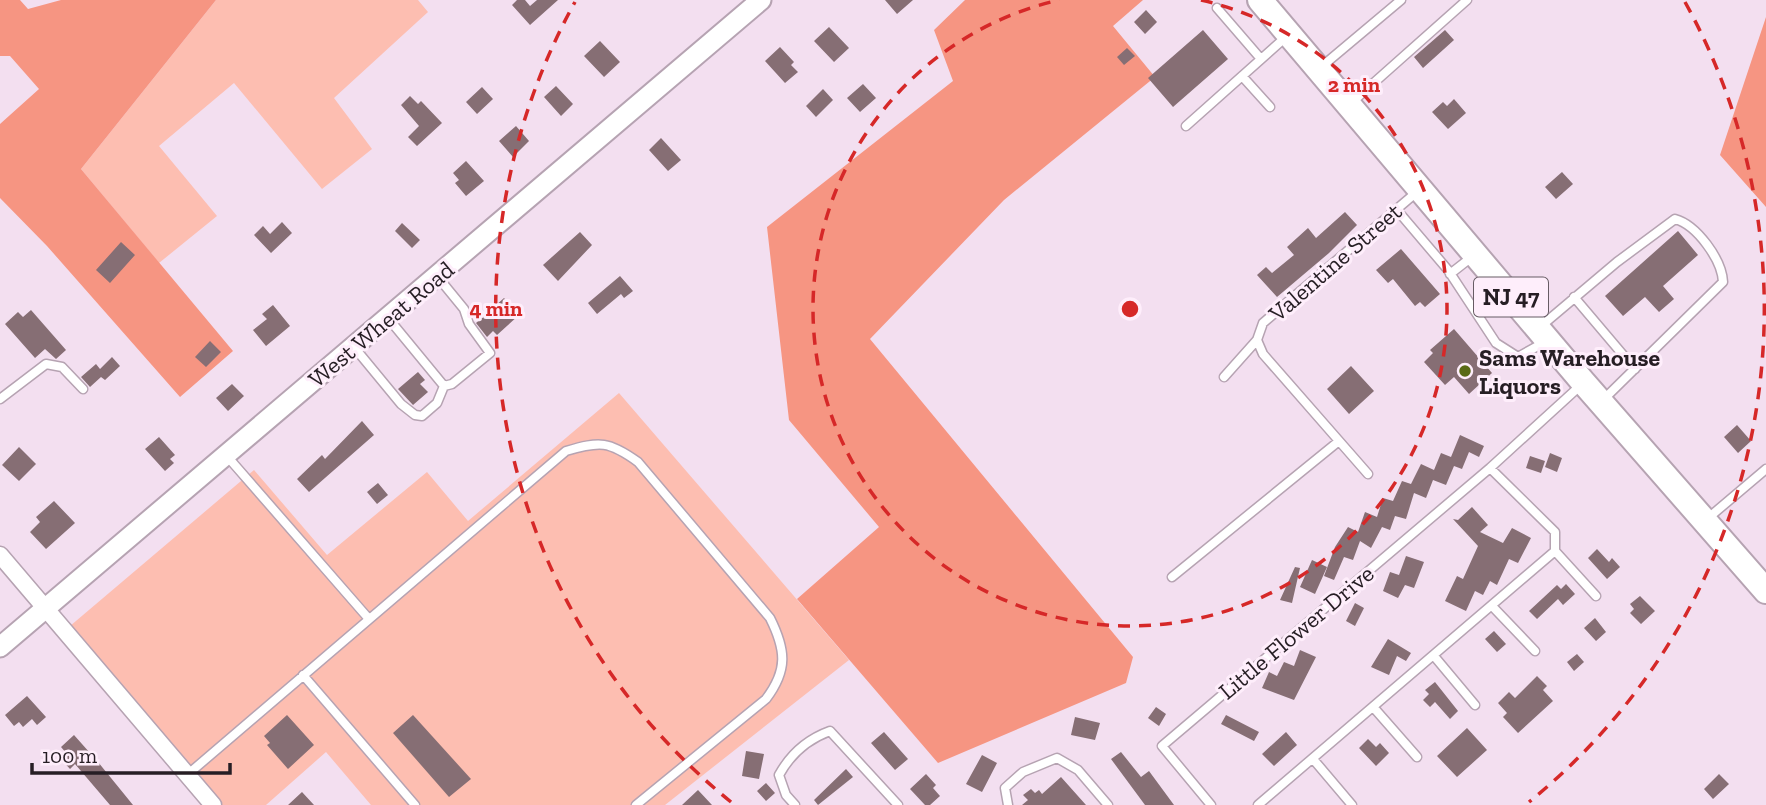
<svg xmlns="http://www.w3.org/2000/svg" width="1766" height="805" font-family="'Zilla Slab',serif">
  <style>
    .green { fill: #fdbeb1 }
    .forest { fill: #f69582 }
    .building { fill: #866e74 }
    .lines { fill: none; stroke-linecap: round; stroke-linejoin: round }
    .service-casing { stroke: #b6a3b2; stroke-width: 11 }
    .minor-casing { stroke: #b6a3b2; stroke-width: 19 }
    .tertiary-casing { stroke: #b6a3b2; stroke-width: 23 }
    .primary-casing { stroke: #b6a3b2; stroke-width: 28 }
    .service { stroke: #fff; stroke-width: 8 }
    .minor { stroke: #fff; stroke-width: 16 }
    .tertiary { stroke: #fff; stroke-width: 19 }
    .primary { stroke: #fff; stroke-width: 24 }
    .ring { fill: none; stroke: #d62828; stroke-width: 3.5; stroke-dasharray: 12 9 }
    .poi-dot { fill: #596a16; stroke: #feeefb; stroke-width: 2.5 }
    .labels { text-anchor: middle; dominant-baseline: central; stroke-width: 6; stroke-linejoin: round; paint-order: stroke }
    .shield { fill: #feeefb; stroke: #675c64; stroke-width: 2 }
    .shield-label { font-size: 23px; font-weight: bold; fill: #261e24 }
    .street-label { font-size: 24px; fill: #261e24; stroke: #feeefb }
    .poi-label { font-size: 24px; font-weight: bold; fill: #261e24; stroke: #feeefb; text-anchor: start }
    .centre { fill: #d62828; stroke: #feeefb; stroke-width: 3.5 }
    .ring-label { font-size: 21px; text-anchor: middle; font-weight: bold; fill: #d62828; stroke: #feeefb; stroke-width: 6; stroke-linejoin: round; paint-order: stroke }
  </style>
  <rect width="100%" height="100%" fill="#f3dff0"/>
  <path class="green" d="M216 0H418L428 12 334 98 372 149 322 189 234 83 159 146 217 216 159 263 81 169Z
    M619 393 849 660 665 805H371L326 752 266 805H212L63 632 254 470 327 555 427 472 468 521Z"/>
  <path class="forest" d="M0 0H20L28 9 61 0H216L81 169 233 351 180 397 47 246 0 198V124L39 89 10 56H0Z
    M965 0H1143L1113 26 1155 77 1004 200 870 339 1133 657 1126 683 938 763 797 599 879 527 789 420 767 227 953 81 934 30Z
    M1766 17V207L1720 155Z"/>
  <path class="building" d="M517 0H525L530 6 537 0H558L530 25 512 5Z
    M885 0H913L897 14Z
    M1146 10 1157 22 1145 34 1134 22Z
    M829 27 849 48 834 62 814 41Z
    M1203 30 1228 59 1173 107 1148 78Z
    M1445 30 1454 40 1423 68 1414 57Z
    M600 41 620 62 604 77 584 56Z
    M780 47 794 62 791 65 798 72 785 83 765 61Z
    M1127 48 1135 56 1124 65 1117 57Z
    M863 84 876 98 860 112 847 98Z
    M556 86 573 104 561 116 544 97Z
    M482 87 493 99 477 114 466 102Z
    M823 89 833 100 816 117 806 106Z
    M410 96 418 104 421 101 442 123 417 146 408 137 419 126 401 105Z
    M1454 99 1466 113 1448 129 1432 112 1443 102 1447 106Z
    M516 126 529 141 513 157 499 141Z
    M661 138 681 160 668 171 649 150Z
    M466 161 484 181 466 196 455 183 459 180 453 173Z
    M1562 172 1573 184 1556 199 1545 187Z
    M1345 212 1357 225 1329 253 1277 297 1257 275 1266 267 1272 273 1294 255 1287 247 1308 228 1316 238Z
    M282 222 292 233 271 253 254 235 263 226 270 234Z
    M402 223 420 240 412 248 395 231Z
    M1678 231 1698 255 1663 286 1674 299 1659 312 1645 297 1623 316 1605 296Z
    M580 232 592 245 558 281 543 265Z
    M121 242 135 255 110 283 96 270Z
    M1401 249 1440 294 1425 307 1420 302 1415 306 1393 279 1388 283 1376 270Z
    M620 276 633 291 624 298 621 294 597 314 588 303Z
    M504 298 519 315 497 335 493 331 487 337 476 323Z
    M273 305 290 326 266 346 253 330 267 319 262 314Z
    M31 310 66 350 56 359 45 349 35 358 5 324 18 312 23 317Z
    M1454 329 1492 373 1469 394 1454 377 1445 385 1424 362 1433 353 1430 350Z
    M210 341 221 352 206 367 195 357Z
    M112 357 120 366 105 380 101 377 90 387 81 377 96 364 100 369Z
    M1351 366 1374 391 1349 414 1327 389Z
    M418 372 425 380 420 384 428 392 413 405 398 389Z
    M232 384 244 396 228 411 216 398Z
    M362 421 374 435 309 492 297 479 322 455 325 459Z
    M1737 425 1751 441 1738 453 1724 437Z
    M1460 435 1484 446 1479 457 1469 452 1462 469 1454 466 1446 485 1433 480 1426 498 1414 493 1406 519 1395 516 1390 530 1382 527 1371 548 1360 541 1353 560 1344 557 1334 580 1324 576 1335 547 1348 527 1358 532 1365 512 1377 517 1383 498 1393 501 1402 481 1411 484 1421 464 1434 470 1441 453 1451 457Z
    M159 437 175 455 170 459 174 463 165 471 145 449Z
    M19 447 36 464 19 481 2 465Z
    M1550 453 1562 458 1557 472 1545 467Z
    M1530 456 1545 461 1541 473 1526 468Z
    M378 483 388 495 377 504 367 492Z
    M54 501 75 523 46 549 30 532 40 522 36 517Z
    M1472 507 1488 525 1480 532 1503 543 1512 528 1531 538 1518 563 1509 559 1497 585 1490 581 1483 595 1475 591 1466 611 1445 601 1457 576 1463 579 1478 546 1453 519 1458 520Z
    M1597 549 1609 562 1612 558 1620 567 1607 579 1588 558Z
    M1406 556 1424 562 1414 588 1405 585 1398 598 1383 591 1390 572 1399 575Z
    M1312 560 1327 567 1315 594 1300 587Z
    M1295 567 1300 568 1292 603 1280 600Z
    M1566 584 1575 594 1563 605 1558 599 1537 619 1529 611 1557 585 1561 589Z
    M1640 596 1655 611 1641 624 1630 613 1634 609 1630 604Z
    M1355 603 1364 608 1355 626 1346 621Z
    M1595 618 1606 632 1596 641 1584 628Z
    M1494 631 1506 644 1497 652 1485 639Z
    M1388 639 1411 653 1406 661 1397 656 1389 675 1371 667Z
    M1300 650 1316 657 1294 700 1262 688 1269 672 1277 676 1284 662 1294 666Z
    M1577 654 1584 662 1574 671 1567 662Z
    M1537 676 1547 686 1543 690 1553 701 1518 733 1503 717 1507 713 1498 703 1509 692 1515 698Z
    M1435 682 1458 711 1450 719 1435 702 1430 707 1423 700 1429 694 1425 690Z
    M27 696 46 717 37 725 32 719 23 727 19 722 14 726 5 715Z
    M1156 707 1166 714 1159 726 1148 718Z
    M287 715 314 745 288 769 267 745 270 743 264 736Z
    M413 715 471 779 449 797 393 733Z
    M1226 715 1259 732 1254 741 1221 724Z
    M1075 717 1100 723 1095 740 1071 735Z
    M1467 728 1487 750 1457 777 1437 756Z
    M884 732 908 759 895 770 871 743Z
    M1286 732 1297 745 1274 766 1262 754Z
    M74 735 98 762 133 805H110L75 764 70 769 61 759 67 754 61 747Z
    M1368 739 1376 747 1380 743 1389 753 1376 766 1359 748Z
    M746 751 764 754 759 779 742 776Z
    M1121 752 1141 777 1149 771 1174 805H1145L1111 759Z
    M982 755 997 763 982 792 966 784Z
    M846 769 853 777 818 805 814 800Z
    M926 774 936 785 933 788 940 796 930 805H925L910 789Z
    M1719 774 1729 784 1713 799 1704 789Z
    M1061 777 1086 805H1022L1028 800 1023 795 1031 789 1035 793 1039 790 1042 794Z
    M766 783 775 793 766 801 757 791Z
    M698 790 712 805H682Z
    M302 792 314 805H288Z"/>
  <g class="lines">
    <defs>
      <path id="service" d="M1217 8 1261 59
        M1320 68 1401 0
        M1242 76 1270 107
        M1350 104 1467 0
        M1186 126 1287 36
        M1397 210 1448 270 1496 343 1518 357 1545 342
        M1450 274 1473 256
        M1574 297 1635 369
        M388 318 444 386
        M1540 327 1617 262 1675 219C1697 225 1722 260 1723 282L1604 399
        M354 347 401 404 415 415 422 416 437 403 444 386 452 384 490 353 469 324 464 309 437 276
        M1224 377 1257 340
        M0 399 46 364 62 367 83 389
        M226 455 369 619
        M1368 474 1263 354 1257 340 1263 323 1418 191
        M1707 519 1766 469
        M1555 551 1596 596
        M1172 577 1339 441
        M1492 606 1535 651
        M1434 656 1475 705
        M303 675 415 805
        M1374 708 1417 757
        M1313 759 1352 805
        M187 775 566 451C600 441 609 441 638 462L770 618C786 650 788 670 766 699L636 805
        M795 805 786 795 779 775C790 755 808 739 830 731L898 805
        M1008 805 1005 788 1023 772 1057 758 1078 770 1108 805
        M1211 805 1162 746 1490 468 1581 385
        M1258 805 1555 551V532L1490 468"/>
      <path id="minor" d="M0 555 213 805"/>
      <path id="tertiary" d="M0 647 761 0"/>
      <path id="primary" d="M1260 0 1583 382 1766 591"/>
    </defs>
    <use href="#service" class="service-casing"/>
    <use href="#minor" class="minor-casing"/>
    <use href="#tertiary" class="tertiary-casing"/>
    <use href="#primary" class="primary-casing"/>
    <use href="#service" class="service"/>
    <use href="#minor" class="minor"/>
    <use href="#tertiary" class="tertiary"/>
    <use href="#primary" class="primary"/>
  </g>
  <g class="ring">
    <path d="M1201 0A317 317 0 1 1 1059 0"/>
    <path d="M731 802A634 634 0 0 1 575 2M1685 2A634 634 0 0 1 1529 802"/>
  </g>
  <circle class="poi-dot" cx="1465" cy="371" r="7"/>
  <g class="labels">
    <rect class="shield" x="1474" y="277.5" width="74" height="39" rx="5"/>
    <g class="shield-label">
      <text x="1511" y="297">NJ 47</text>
    </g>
    <g class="street-label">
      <text transform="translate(1335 262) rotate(-41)">Valentine Street</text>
      <text transform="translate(381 324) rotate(-40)">West Wheat Road</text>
      <text transform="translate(1296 632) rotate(-40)">Little Flower Drive</text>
    </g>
    <g class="poi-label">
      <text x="1479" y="357">Sams Warehouse<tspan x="1479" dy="28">Liquors</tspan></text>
    </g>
  </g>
  <circle cx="1130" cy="309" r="10" class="centre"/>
  <g class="ring-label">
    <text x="1354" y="92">2 min</text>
    <text x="496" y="316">4 min</text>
  </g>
  <path d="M32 763v10h198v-10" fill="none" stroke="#261e24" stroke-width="3.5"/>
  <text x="42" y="763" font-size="21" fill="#261e24" stroke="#feeefb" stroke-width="5" paint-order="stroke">100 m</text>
</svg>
